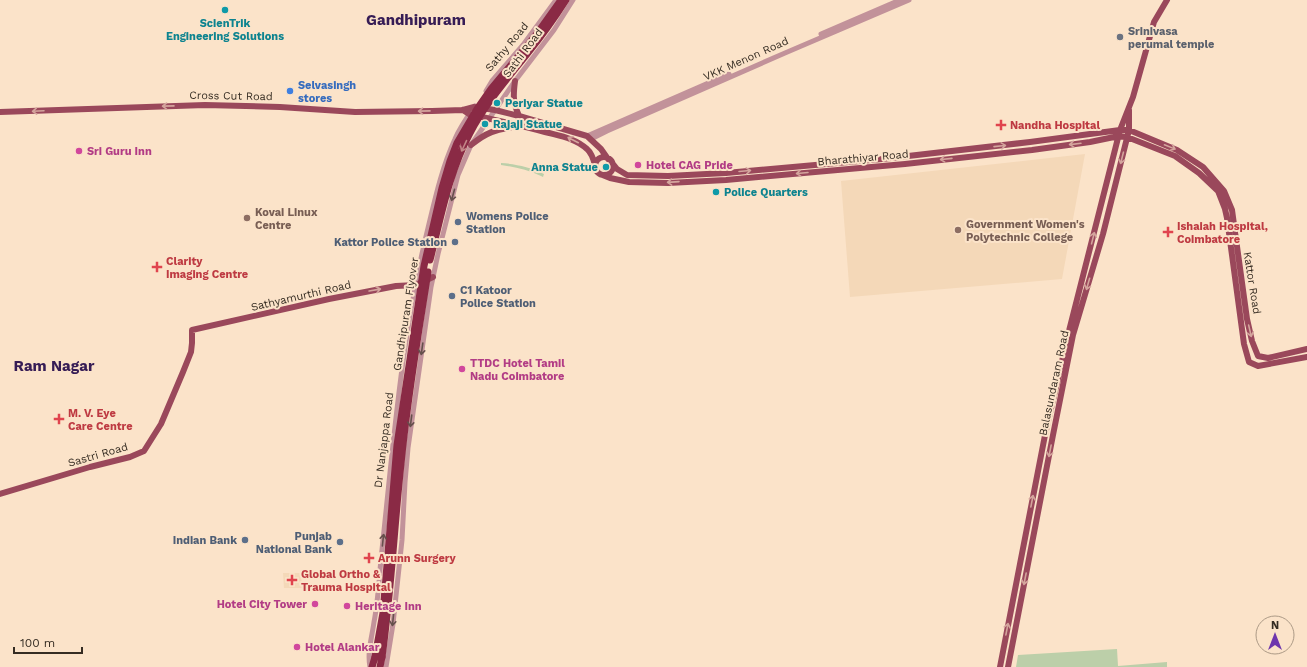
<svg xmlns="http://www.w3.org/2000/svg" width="1307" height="667" font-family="'Work Sans',sans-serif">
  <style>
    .built { fill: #f4d8b8 }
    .green { fill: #bccfa9 }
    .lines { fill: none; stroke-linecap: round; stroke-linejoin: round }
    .minor { stroke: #c2929a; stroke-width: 5 }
    .major { stroke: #9a485b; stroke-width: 6 }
    .highway { stroke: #8a2a45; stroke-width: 7 }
    .highway-bridge { stroke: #8a2a45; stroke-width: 7 }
    .oneway { stroke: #d4a59d }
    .oneway2 { stroke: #c28687 }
    .oneway3 { stroke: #66504c }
    .culture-dot { fill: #0f9aa8; stroke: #fbe3c9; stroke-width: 1.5 }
    .worship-dot { fill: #6b7280; stroke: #fbe3c9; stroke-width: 1.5 }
    .shop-dot { fill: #3f7fe0; stroke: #fbe3c9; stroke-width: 1.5 }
    .health-dot { fill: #e0444e; stroke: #fbe3c9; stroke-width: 1.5 }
    .hotel-dot { fill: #d1479c; stroke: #fbe3c9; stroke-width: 1.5 }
    .education-dot { fill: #8d6e63; stroke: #fbe3c9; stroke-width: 1.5 }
    .service-dot { fill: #5c6f8a; stroke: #fbe3c9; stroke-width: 1.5 }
    .labels { text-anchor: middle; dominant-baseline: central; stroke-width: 4; stroke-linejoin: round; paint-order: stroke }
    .culture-label { font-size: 11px; font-weight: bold; fill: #0d838f; stroke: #fbe3c9; text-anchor: start }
    .worship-label { font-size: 11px; font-weight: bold; fill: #5b616d; stroke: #fbe3c9; text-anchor: start }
    .street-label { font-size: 11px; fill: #352c22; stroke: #fbe3c9 }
    .shop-label { font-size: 11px; font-weight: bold; fill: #366cbe; stroke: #fbe3c9; text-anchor: start }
    .health-label { font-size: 11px; font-weight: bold; fill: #be3a42; stroke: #fbe3c9; text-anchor: start }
    .hotel-label { font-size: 11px; font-weight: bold; fill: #b23c85; stroke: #fbe3c9; text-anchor: start }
    .education-label { font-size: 11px; font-weight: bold; fill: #785e54; stroke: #fbe3c9; text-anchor: start }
    .service-label { font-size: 11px; font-weight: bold; fill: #4e5e75; stroke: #fbe3c9; text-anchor: end }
    .district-label { font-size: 15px; font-weight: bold; fill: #361c55; stroke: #fbe3c9 }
  </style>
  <rect width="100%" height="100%" fill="#fbe3c9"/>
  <path class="built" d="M1085 154 1062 279 850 297 841 181Z
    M283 573H301L302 588H284Z"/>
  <path class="green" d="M501 163C516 164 530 167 544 174L543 177 541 176C528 170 515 167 501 165Z
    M1117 649 1118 666 1167 662V667H1016L1018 655Z"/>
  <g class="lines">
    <path class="minor" d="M821 34 900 0
      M486 91 492 81 523 45 556 0
      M587 136 729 74
      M591 139 607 131 785 53 909 0
      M370 667C367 652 372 637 374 622 378 602 379 580 381 559 393 449 401 337 428 228 435 199 442 167 455 139 460 127 468 116 475 106
      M386 667 393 624 402 540 405 482 408 448 431 287 438 254 458 175 471 145 515 81 554 30 573 0"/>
    <path class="major" d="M515 81C513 96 513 102 519 116
      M463 110 469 114C494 120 520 125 545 132 560 136 575 138 587 149 593 154 594 162 596 169
      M0 112 205 105 280 107 355 112 432 111 463 110 474 107 495 110 519 116 587 136 601 149 608 159
      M471 145C488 131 496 130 517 126
      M595 166a9 9 0 1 1 18 0a9 9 0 1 1-18 0Z
      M613 164 617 169 627 175 668 176 726 173 882 159 1030 142 1120 130H1129L1177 150 1203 167 1224 191 1232 210 1247 319 1252 341 1258 356 1268 358 1307 349
      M600 174 610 178 629 182 668 183 726 180 905 164 1032 150 1090 142 1119 136 1127 137 1175 156 1199 173 1218 191 1225 209 1227 218 1244 344 1249 362 1258 366 1307 357
      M0 494 90 467 130 457 144 451 161 424 183 372 191 352 192 343V330L329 299 396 286 416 285 433 277
      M1000 667 1046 430 1069 331 1120 130 1133 97 1154 22 1167 0
      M1008 667 1053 435 1073 335 1103 234 1129 130V110"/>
    <path class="highway" d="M372 667 375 657
      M380 667 382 657"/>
    <path class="highway-bridge" d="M430 260C441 217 449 172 470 133 485 104 507 79 527 54 541 37 554 19 566 0
      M375 657 383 613 397 445 410 359 424 266 442 188 450 161 457 143 477 109 491 89 536 35 561 0
      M382 657C391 593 394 529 401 464 407 400 418 336 428 272"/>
  </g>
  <defs><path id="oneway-shaft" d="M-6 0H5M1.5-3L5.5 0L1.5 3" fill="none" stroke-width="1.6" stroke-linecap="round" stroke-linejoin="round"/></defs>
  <g class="oneway">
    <use href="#oneway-shaft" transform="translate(168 106) rotate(179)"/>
    <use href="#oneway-shaft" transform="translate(38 111) rotate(177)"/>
    <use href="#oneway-shaft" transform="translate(424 111) rotate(179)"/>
    <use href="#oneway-shaft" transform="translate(573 140) rotate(-153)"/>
    <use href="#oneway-shaft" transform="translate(1075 144) rotate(173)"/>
    <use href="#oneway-shaft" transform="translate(1000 146) rotate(-6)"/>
    <use href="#oneway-shaft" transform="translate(1170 147) rotate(22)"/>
    <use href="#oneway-shaft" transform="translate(1122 158) rotate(104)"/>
    <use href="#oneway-shaft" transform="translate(946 159) rotate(174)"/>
    <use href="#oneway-shaft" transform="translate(745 171) rotate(-5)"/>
    <use href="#oneway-shaft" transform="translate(802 173) rotate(175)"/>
    <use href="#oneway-shaft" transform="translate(673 182) rotate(176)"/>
    <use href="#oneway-shaft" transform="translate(1093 238) rotate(-76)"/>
    <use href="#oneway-shaft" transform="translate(1088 284) rotate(106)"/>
    <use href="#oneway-shaft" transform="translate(375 290) rotate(-10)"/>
    <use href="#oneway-shaft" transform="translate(1250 331) rotate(77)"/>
    <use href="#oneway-shaft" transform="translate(1050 451) rotate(101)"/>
    <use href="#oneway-shaft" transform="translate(1032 501) rotate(-79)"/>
    <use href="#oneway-shaft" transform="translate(1025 579) rotate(101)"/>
    <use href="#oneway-shaft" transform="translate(1007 629) rotate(-79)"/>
  </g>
  <use class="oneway2" href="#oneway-shaft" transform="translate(464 146) rotate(115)"/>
  <g class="oneway3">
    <use href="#oneway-shaft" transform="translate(453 195) rotate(105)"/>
    <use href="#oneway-shaft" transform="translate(422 349) rotate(98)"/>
    <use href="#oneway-shaft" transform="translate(411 421) rotate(97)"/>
    <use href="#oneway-shaft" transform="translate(383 540) rotate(-84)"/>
    <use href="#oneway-shaft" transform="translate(393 620) rotate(96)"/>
  </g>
  <g class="culture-dot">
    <circle cx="225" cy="10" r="4"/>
    <circle cx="497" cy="103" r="4"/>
    <circle cx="485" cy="124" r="4"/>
    <circle cx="606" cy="167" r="4"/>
    <circle cx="716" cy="192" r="4"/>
  </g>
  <circle class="worship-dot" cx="1120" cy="37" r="4"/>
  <circle class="shop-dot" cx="290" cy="91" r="4"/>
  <g class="health-dot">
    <path d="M999 119h4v4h4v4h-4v4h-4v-4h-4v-4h4z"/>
    <path d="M1166 226h4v4h4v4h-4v4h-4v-4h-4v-4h4z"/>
    <path d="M155 261h4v4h4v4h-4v4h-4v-4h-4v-4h4z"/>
    <path d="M57 413h4v4h4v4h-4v4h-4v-4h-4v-4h4z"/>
    <path d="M367 552h4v4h4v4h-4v4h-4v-4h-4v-4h4z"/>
    <path d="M290 574h4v4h4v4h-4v4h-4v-4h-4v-4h4z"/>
  </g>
  <g class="hotel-dot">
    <circle cx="79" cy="151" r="4"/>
    <circle cx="638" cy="165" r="4"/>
    <circle cx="462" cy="369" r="4"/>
    <circle cx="315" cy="604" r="4"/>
    <circle cx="347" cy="606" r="4"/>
    <circle cx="297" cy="647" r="4"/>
  </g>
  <g class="education-dot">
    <circle cx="247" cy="218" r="4"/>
    <circle cx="958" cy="230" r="4"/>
  </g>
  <g class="service-dot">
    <circle cx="458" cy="222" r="4"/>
    <circle cx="455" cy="242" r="4"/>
    <circle cx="452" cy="296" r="4"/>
    <circle cx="245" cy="540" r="4"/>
    <circle cx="340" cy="542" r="4"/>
  </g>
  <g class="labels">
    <g class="culture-label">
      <text x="225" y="23" text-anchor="middle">ScienTrik<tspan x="225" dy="13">Engineering Solutions</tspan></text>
      <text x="505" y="103">Periyar Statue</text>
      <text x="493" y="124">Rajaji Statue</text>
      <text x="598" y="167" text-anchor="end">Anna Statue</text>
      <text x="724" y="192">Police Quarters</text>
    </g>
    <g class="worship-label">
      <text x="1128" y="31">Srinivasa<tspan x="1128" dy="13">perumal temple</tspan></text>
    </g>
    <g class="street-label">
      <text transform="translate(507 47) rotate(-50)">Sathy Road</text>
      <text transform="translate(523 53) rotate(-53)">Sathi Road</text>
      <text transform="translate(746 59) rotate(-24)">VKK Menon Road</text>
      <text transform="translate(231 96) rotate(1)">Cross Cut Road</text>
      <text transform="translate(863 158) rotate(-5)">Bharathiyar Road</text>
      <text transform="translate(1252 283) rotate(81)">Kattor Road</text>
      <text transform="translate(301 296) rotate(-13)">Sathyamurthi Road</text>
      <text transform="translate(406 314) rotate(-81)">Gandhipuram Flyover</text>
      <text transform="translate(1054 383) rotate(-78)">Balasundaram Road</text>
      <text transform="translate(384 440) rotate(-83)">Dr Nanjappa Road</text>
      <text transform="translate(98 455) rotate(-16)">Sastri Road</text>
    </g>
    <g class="shop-label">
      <text x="298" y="85">Selvasingh<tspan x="298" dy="13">stores</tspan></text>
    </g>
    <g class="health-label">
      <text x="1010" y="125">Nandha Hospital</text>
      <text x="1177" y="226">Ishaiah Hospital,<tspan x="1177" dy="13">Coimbatore</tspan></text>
      <text x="166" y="261">Clarity<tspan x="166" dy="13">Imaging Centre</tspan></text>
      <text x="68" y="413">M. V. Eye<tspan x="68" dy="13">Care Centre</tspan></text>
      <text x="378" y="558">Arunn Surgery</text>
      <text x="301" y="574">Global Ortho &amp;<tspan x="301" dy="13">Trauma Hospital</tspan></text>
    </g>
    <g class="hotel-label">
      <text x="87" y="151">Sri Guru Inn</text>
      <text x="646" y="165">Hotel CAG Pride</text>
      <text x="470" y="363">TTDC Hotel Tamil<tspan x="470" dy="13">Nadu Coimbatore</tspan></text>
      <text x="307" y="604" text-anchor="end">Hotel City Tower</text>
      <text x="355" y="606">Heritage Inn</text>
      <text x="305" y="647">Hotel Alankar</text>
    </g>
    <g class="education-label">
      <text x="255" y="212">Kovai Linux<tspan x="255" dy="13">Centre</tspan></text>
      <text x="966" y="224">Government Women's<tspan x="966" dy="13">Polytechnic College</tspan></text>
    </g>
    <g class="service-label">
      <text x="466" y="216" text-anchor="start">Womens Police<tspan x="466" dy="13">Station</tspan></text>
      <text x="447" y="242">Kattor Police Station</text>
      <text x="460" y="290" text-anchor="start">C1 Katoor<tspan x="460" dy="13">Police Station</tspan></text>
      <text x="332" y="536">Punjab<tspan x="332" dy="13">National Bank</tspan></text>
      <text x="237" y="540">Indian Bank</text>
    </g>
    <g class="district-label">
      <text x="416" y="20">Gandhipuram</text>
      <text x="54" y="366">Ram Nagar</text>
    </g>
  </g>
  <g transform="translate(1275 635)"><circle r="19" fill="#fbe3c9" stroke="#ac9a86"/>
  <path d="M0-3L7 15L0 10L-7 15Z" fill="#6e36ad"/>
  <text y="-6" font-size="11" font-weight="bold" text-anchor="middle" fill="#352c22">N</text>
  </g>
  <path d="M14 647v6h68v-6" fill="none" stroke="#352c22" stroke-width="2"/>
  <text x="20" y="647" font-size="12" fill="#352c22" stroke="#fbe3c9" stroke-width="3" paint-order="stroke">100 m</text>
</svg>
